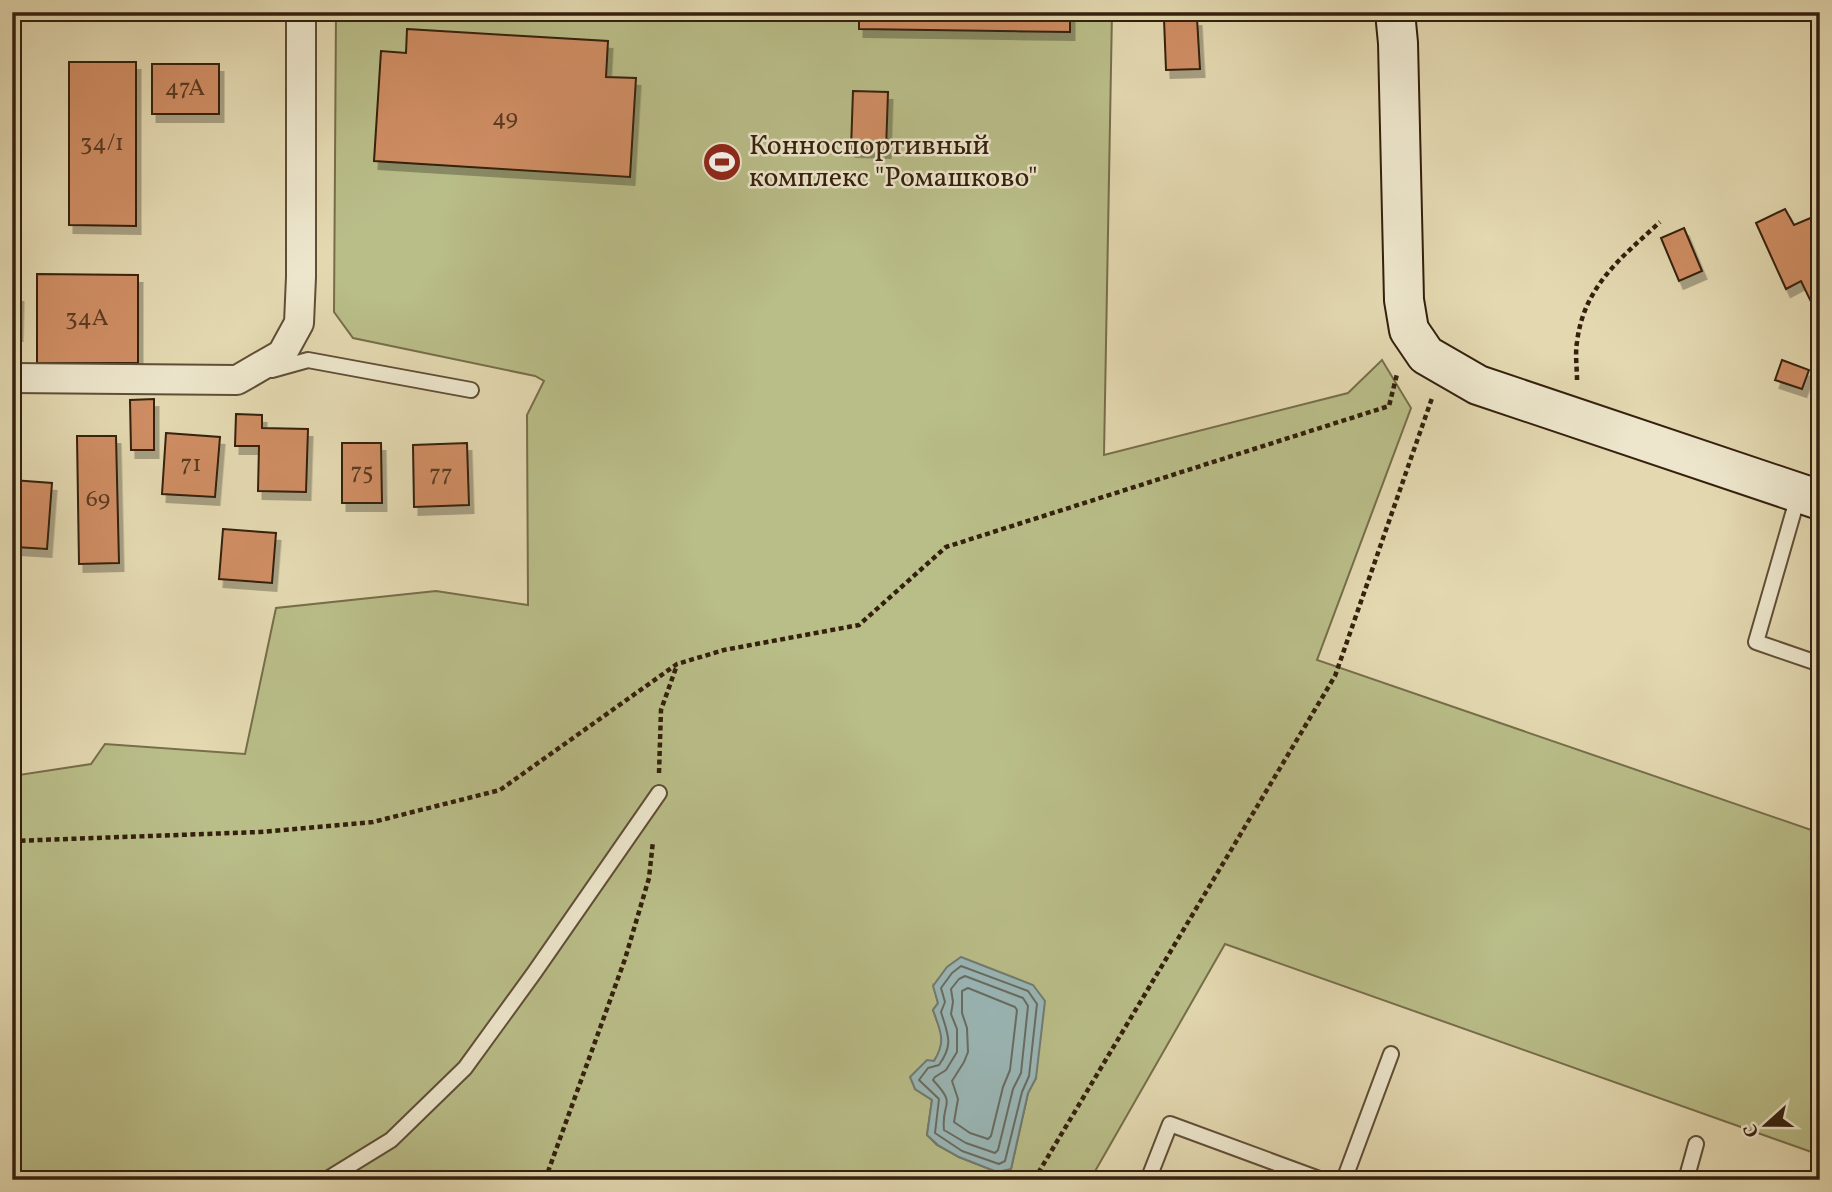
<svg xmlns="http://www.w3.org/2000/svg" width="1832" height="1192" font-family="Vollkorn,serif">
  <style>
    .green { fill: #b9bd88; stroke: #766e4a; stroke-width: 2; fill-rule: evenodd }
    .water { fill: #9ab7b7; stroke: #717b73; stroke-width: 2 }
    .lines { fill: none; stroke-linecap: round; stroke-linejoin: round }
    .shore { stroke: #676c62; stroke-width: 2 }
    .building { fill: #cf8d63; stroke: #34200d; stroke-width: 2; filter: url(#shadow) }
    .lane-casing { stroke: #604e36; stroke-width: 18 }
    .street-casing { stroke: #604e36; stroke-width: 32 }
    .secondary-casing { stroke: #34200d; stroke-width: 42 }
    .path { stroke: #34200d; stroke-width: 4.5; stroke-dasharray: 5 3.5; stroke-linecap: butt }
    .lane { stroke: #ede6cc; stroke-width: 14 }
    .street { stroke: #ede6cc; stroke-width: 28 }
    .secondary { stroke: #ede6cc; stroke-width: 38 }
    .labels { text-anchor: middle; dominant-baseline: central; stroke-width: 5; stroke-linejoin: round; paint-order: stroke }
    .number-label { font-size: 24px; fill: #5b3b22 }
    .poi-label { font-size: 28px; fill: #34200d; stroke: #ede6cc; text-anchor: start }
  </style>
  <defs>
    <filter id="shadow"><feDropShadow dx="4.5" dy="8" stdDeviation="0" flood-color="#0004"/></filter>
  </defs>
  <rect width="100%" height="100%" fill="#e3d8b0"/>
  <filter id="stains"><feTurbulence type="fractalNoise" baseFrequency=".00286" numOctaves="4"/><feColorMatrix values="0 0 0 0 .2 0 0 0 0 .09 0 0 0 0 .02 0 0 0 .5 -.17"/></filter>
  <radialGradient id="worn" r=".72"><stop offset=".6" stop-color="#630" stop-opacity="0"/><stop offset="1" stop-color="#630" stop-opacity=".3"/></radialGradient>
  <path class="green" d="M336 12H1112L1104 455 1348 393 1382 360 1411 408 1317 660 1820 833V1155L1225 944 1090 1180H12V776L91 764 105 744 245 754 276 608 436 591 528 605 527 415 544 381 535 376 353 338 334 312ZM934 986 1036 1078 1028 1093 1011 1169 997 1172 959 1157 937 1145 927 1135 932 1100 915 1089 942 1049 941 1031 933 1010 938 1003Z"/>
  <path class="water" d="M961 957 1033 985 1045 1001 1036 1078 1028 1093 1011 1169 997 1172 959 1157 938 1145 927 1135 932 1100 915 1089 910 1077 927 1060 934 1061C947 1040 940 1031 933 1010L938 1003 933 986 947 967Z"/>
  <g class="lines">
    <path class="shore" d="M961 966 1028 991 1037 1004 1029 1076 1022 1092 1005 1161 999 1164 962 1151 935 1133 939 1099 919 1080 928 1068 939 1065C954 1044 948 1035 941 1012L945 1002 941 988 952 973Z
      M965 976 1023 998 1028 1006 1021 1073 1013 1089 998 1150 995 1153 966 1143 944 1130C941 1100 958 1107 933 1080L935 1077 946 1070 957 1052V1029L951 1014 953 1002 951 989 959 979Z
      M968 988 1015 1007 1017 1010 1010 1070 1003 1087 991 1136 988 1139 970 1133 954 1122 958 1099 952 1081 964 1062 968 1052 967 1028 962 1013V991Z"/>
  </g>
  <path class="building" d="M859 12H1070V32L859 29Z
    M1197 18 1200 69 1166 70 1164 19Z
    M407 29 608 41 606 77 636 78 630 177 374 161 381 51 406 53Z
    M69 62H136V226L69 225Z
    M152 64H219V114H152Z
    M853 91 888 92 886 150 851 149Z
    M1785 209 1794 225 1820 214 1819 318 1801 281 1786 289 1756 223Z
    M1684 228 1702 271 1679 281 1661 238Z
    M37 274 138 275V363H37Z
    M12 293 19 294 18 333H12Z
    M1782 360 1809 370 1802 389 1775 380Z
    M154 399V450H131L130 400Z
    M236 414 262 415V428L308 429 306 492 258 491 259 446H235Z
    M166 433 220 437 215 497 162 494Z
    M77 436H116L119 563 79 564Z
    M342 443H381L382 503H342Z
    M467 443 469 505 414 507 413 445Z
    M12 480 52 483 47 549 16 547 18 528 12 527Z
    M223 529 276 533 272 583 219 579Z"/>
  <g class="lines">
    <defs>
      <path id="lane" d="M272 370 308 360 471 390
        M1799 493 1756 642 1820 664
        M326 1180 391 1140 465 1068 534 973 659 793
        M1148 1180 1170 1124 1322 1180
        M1344 1180 1391 1054
        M1686 1180 1696 1144"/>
      <path id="street" d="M12 378 237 380 282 354 299 323 301 277V12"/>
      <path id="secondary" d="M1395 12 1398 43 1404 300 1409 330 1426 355 1478 385 1820 500"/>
    </defs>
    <use href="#lane" class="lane-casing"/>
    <use href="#street" class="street-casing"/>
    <use href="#secondary" class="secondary-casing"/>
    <path class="path" d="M1577 380C1577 368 1575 354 1577 342 1584 286 1621 258 1660 222
      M659 773 661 710 677 665
      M12 841 260 832 373 822 500 790 677 664 724 650 859 625 946 547 1389 406 1397 374
      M545 1180 625 959 649 878 653 841
      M1034 1180 1335 676 1432 398"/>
    <use href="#lane" class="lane"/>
    <use href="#street" class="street"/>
    <use href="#secondary" class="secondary"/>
  </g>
  <defs>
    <symbol id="stadium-disc" viewBox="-11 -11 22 22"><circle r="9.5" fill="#8f2418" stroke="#ede6cc"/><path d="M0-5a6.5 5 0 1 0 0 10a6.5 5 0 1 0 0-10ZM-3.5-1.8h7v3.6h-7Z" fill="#fff"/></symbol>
  </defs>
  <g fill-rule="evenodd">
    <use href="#stadium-disc" x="700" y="140" width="44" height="44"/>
  </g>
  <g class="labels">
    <g class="number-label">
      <text x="185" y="89">47А</text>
      <text x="505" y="119">49</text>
      <text x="102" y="144">34/1</text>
      <text x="87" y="319">34А</text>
      <text x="191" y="465">71</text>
      <text x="362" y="473">75</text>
      <text x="441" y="475">77</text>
      <text x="98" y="500">69</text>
    </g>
    <g class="poi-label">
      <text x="749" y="146">Конноспортивный<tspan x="749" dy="32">комплекс "Ромашково"</tspan></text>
    </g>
  </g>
  <rect width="1832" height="1192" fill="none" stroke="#e3d8b0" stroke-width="42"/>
  <rect x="14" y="14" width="1804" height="1164" fill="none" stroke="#34200d" stroke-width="3.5"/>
  <rect x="21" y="21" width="1790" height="1150" fill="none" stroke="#34200d" stroke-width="2"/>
  <g transform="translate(1766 1125) rotate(249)" stroke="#ede6cc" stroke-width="5" paint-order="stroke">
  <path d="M0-5L12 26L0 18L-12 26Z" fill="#34200d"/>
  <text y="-10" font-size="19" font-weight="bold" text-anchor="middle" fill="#34200d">С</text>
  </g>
  <rect width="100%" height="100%" filter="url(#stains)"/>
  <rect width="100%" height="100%" fill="url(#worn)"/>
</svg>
